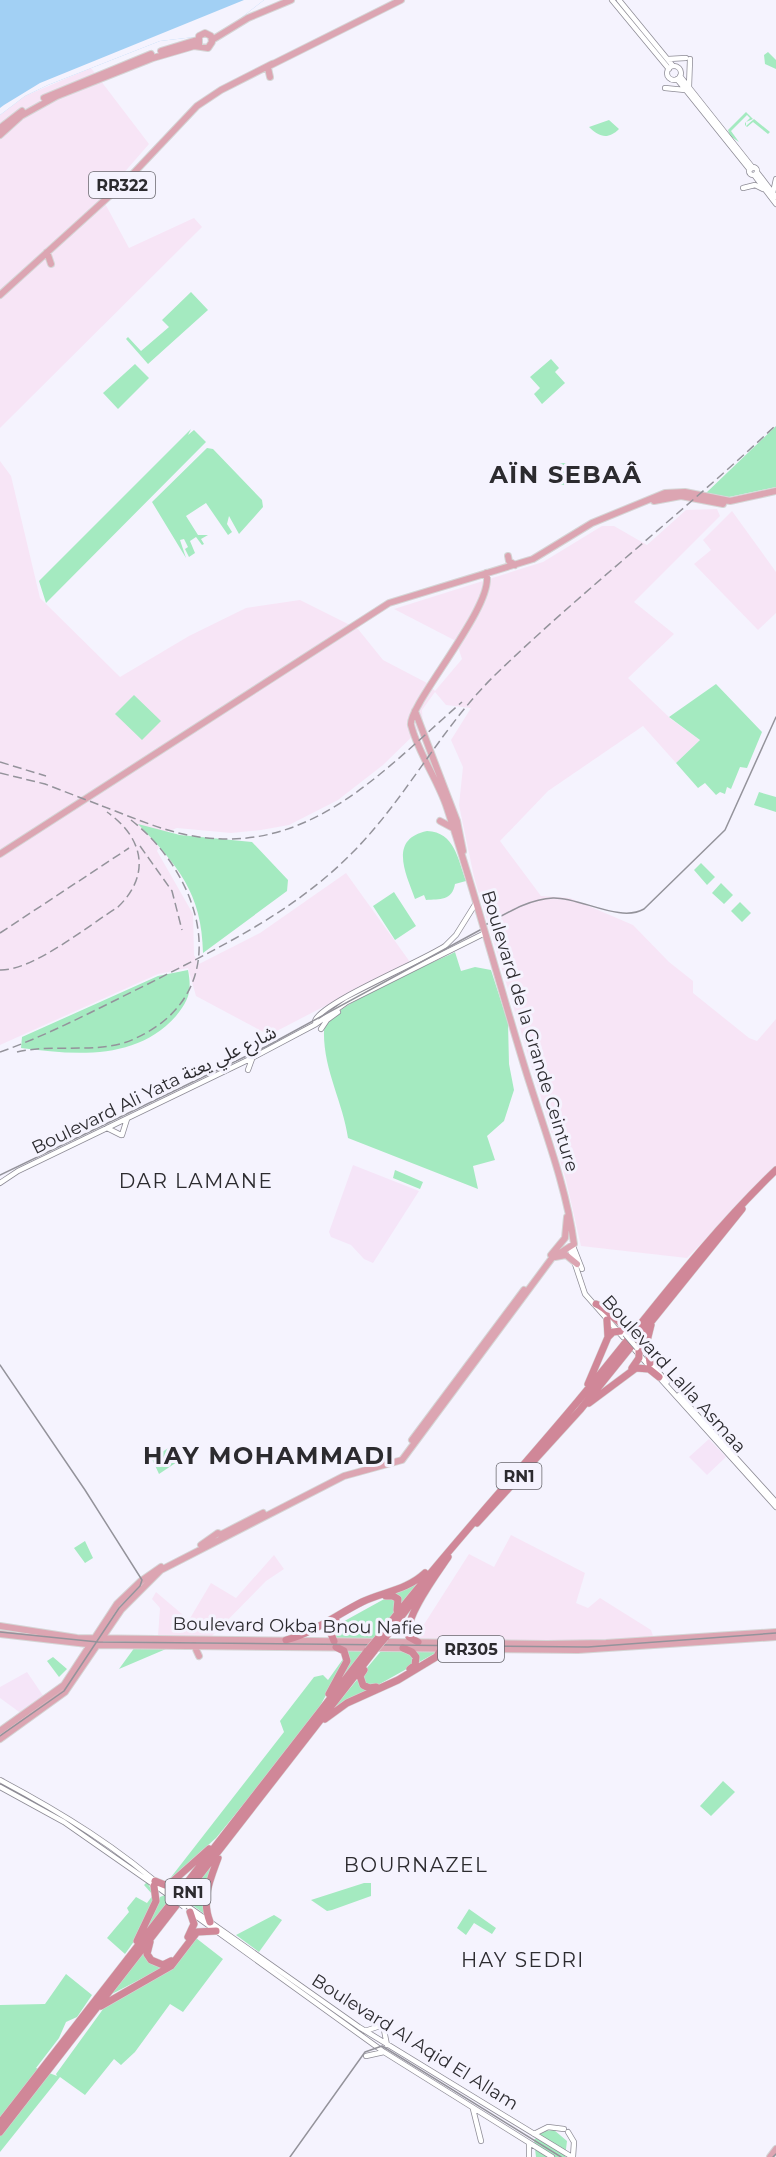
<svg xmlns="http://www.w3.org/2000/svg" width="776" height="2157" font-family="Montserrat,'Noto Sans Arabic',sans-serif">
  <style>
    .industrial { fill: #f7e5f6 }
    .medical { fill: #f5e5f8 }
    .green { fill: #a4eac0 }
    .water { fill: #a2d0f4 }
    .pier { fill: #f5f3fe }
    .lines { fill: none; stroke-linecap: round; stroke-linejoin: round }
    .secondary-casing { stroke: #8e8c96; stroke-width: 6 }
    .primary-casing { stroke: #d5d5d5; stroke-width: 8 }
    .trunk-casing { stroke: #d5d5d5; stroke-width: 8 }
    .secondary { stroke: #fff; stroke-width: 4.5 }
    .primary { stroke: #dca5b2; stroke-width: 6 }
    .trunk { stroke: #d08798; stroke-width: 7 }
    .tram { stroke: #94939b; stroke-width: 1.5 }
    .rail { stroke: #94939b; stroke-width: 1.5; stroke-dasharray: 9 4.5; stroke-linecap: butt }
    .secondary-bridge-casing { stroke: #8e8c96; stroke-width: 6; stroke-linecap: butt }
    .trunk-bridge-casing { stroke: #d5d5d5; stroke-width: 8; stroke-linecap: butt }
    .secondary-bridge { stroke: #fff; stroke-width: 4.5 }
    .trunk-bridge { stroke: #d08798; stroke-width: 7 }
    .labels { text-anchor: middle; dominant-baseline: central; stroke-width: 6; stroke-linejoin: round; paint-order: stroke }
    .shield { fill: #f5f3fe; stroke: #68676d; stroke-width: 1.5 }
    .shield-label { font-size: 16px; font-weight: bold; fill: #2c2b2f }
    .street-label { font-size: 18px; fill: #2c2b2f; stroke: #f5f3fe }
    .neighbourhood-label { font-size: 20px; letter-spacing: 1.5px; fill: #2c2b2f; stroke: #f5f3fe }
    .district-label { font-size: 24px; font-weight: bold; letter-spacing: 1.5px; fill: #2c2b2f; stroke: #f5f3fe }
  </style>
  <rect width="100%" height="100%" fill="#f5f3fe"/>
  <path class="industrial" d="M91 68 149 144 102 198 129 248 194 218 202 227 0 428V115L25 96Z
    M0 461 11 476 40 598 120 677 189 636 246 608 300 600 358 629 383 660 427 683 435 691 462 659 456 641 394 609 543 562 602 526H614L647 545 686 510 717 509 720 516 634 602 674 634 628 678 671 719 700 740 676 763 643 726 548 791 500 841 541 896 570 898 633 925 669 962 693 981V993L749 1038 757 1041 776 1019V1169L687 1258 581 1246 566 1180 474 877 459 805 463 767 451 740 471 708 446 705 435 692 422 710 423 726 383 765 338 800 289 825 261 830 231 833 177 828 166 832 157 851 193 914 194 955 199 964 260 933 346 873 410 962 269 1035 196 996 188 968 158 974 0 1045Z
    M732 511 776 572V613L758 630 694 564 711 550 703 540Z
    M511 1535 585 1573 576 1603 588 1608 600 1598 651 1630 657 1648 448 1651 416 1637 469 1554 494 1567Z
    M274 1555 284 1569 266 1581 212 1636H158L160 1608 152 1599 156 1592 189 1620 211 1583 236 1598Z"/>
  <path class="medical" d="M353 1165 419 1191 373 1263 364 1259 351 1245 331 1237 329 1232Z
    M709 1439 726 1457 707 1475 689 1457Z
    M27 1672 44 1697 22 1714 0 1698V1687Z"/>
  <path class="green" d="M768 52 776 60V69L765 64 764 55Z
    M746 112 753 119 746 122V126L754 119 770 132 768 134 753 122 747 127 745 125V123L750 118 747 115 731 131 739 142 730 136 728 130Z
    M609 120 619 129C608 140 599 137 589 127Z
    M191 292 208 310 148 364 126 339 128 337 141 351 169 327 162 320Z
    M551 359 559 368 555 372 565 383 542 404 534 394 540 388 530 377Z
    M135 364 149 378 118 409 103 393Z
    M776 426V487L729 497 706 493Z
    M191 429 188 435 194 430 206 442 46 603 39 581Z
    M207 448 213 449 262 500 263 507 239 534 229 516 227 524 232 532 228 535 206 503 186 516 198 535H208L201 539 204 544 202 545 196 537 190 541 195 553 189 557 185 549 188 547 184 539 180 540 186 558 152 502Z
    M553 474a11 11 0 1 1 22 0a11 11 0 1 1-22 0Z
    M716 684 762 732 747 768 740 767 731 789 727 787 725 794 720 792 716 795 705 783 698 788 676 763 700 740 669 717Z
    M134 695 161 721 142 740 115 714Z
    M759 792 776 797V812L754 805Z
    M138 824 180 835 252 842 288 880 287 891 203 953C202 893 178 866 138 824Z
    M427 831C455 832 458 860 466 881L455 884C452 901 440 899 426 900L424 895 415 899C406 874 388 839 427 831Z
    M701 863 715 877 707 885 694 870Z
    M721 883 733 895 724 904 712 893Z
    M394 892 416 926 395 940 373 906Z
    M740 902 751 913 742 922 731 911Z
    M455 952 461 971 475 967 491 970 508 1023 509 1064 514 1090 504 1121 487 1136 495 1160 473 1166 478 1189 348 1138C343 1102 323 1069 324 1031 325 1006 431 964 455 952Z
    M188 970C192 991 189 1000 176 1016 136 1061 75 1055 21 1048L22 1037 158 976Z
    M395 1170 423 1182 420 1189 393 1178Z
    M174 1444 183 1458 159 1474 152 1459Z
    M85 1541 93 1558 85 1563 74 1548Z
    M424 1577 372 1640 333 1639 330 1629Z
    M135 1647 166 1649 119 1669Z
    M347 1648H367L333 1691 348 1662Z
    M382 1650 439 1651 331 1711Z
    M53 1657 67 1669 59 1677 47 1661Z
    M343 1659 345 1660 313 1719 216 1838 168 1881 284 1732 280 1721 314 1677 323 1675 328 1680Z
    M723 1781 735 1792 711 1816 700 1806Z
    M213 1863 202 1901 206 1915 184 1899Z
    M147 1882 155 1896 135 1940 125 1954 107 1938 129 1912 127 1908 136 1897 147 1903 153 1895 144 1885Z
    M364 1883H371V1896L332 1910 327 1911 311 1900Z
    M165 1895 172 1900 140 1940 160 1897Z
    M469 1909 496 1928 492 1934 474 1923 466 1935 457 1928Z
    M274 1915 282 1920 259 1952 236 1935Z
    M196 1938 223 1959 183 2012 170 2004 135 2052 121 2065 114 2059 85 2095 60 2077 0 2152V2005L45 2004 66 1974 92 1995 77 2017 66 2022 59 2038 36 2068 57 2076 56 2074 106 2005 175 1966Z
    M145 1951 153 1965 164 1967 108 1996Z
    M554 2130 567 2141 565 2157H536L534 2140 543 2131Z"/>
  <path class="water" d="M0 0H264L220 34 160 41 48 85 25 96 0 115Z"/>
  <path class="pier" d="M244 0H264L220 34 160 41 48 85 25 96 0 115V108L4 105 40 83Z"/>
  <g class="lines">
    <defs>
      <path id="secondary" d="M612 0 669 69
        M619 0 673 66
        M668 59 686 58
        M667 73a7 7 0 1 1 14 0a7 7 0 1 1-14 0Z
        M680 76 753 168
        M677 79 750 170
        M689 87 690 59
        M665 88 685 90
        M749 171a4 4 0 1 1 8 0a4 4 0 1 1-8 0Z
        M757 172 776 197
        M754 175 776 204
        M743 188 755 185 763 189
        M773 193 776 179
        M315 1021C320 1003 423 961 445 946L456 935 476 903
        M321 1029 327 1020 338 1012
        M248 1070 252 1059
        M107 1128 121 1135
        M122 1135 127 1119
        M0 1183 18 1171 252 1058 316 1024 347 1002 485 933
        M573 1246 582 1269
        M570 1249 585 1294 623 1337
        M635 1350 649 1366
        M649 1361 667 1382
        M657 1375 776 1507
        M679 1395 776 1502
        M0 1780C62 1813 119 1848 171 1895
        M0 1787 64 1822 170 1896
        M186 1905 359 2027 572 2157
        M190 1912 384 2052 552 2157
        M365 2031 383 2025 387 2045
        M366 2056 384 2052
        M473 2109 481 2141
        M568 2132 574 2142 573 2157
        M534 2134 548 2127 564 2129
        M529 2144V2157"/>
      <path id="primary" d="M212 40 248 18 291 0
        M161 51 197 40
        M271 65 401 0
        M268 68 270 77
        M44 98 151 54
        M0 128 22 111
        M0 135 21 116 57 96 153 58 194 46 208 48 212 42 211 36 205 33 199 36V46
        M47 252 51 264
        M0 295 127 180 197 106 221 90 272 64
        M654 501 681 496 723 504
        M508 556 509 561 515 565
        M415 711 457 821 463 851
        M440 821 453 828
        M0 854 389 603 533 559 592 523 665 493 685 492 730 501 776 491
        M551 1255 565 1238 567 1217
        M555 1257 566 1255 577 1264
        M412 1440 524 1290
        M222 1534 263 1513
        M201 1545 218 1533 223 1536
        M0 1626 77 1638 547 1644 606 1643 776 1632
        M0 1634 96 1645 578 1650 776 1637
        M194 1645 199 1656
        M0 1731 64 1685 117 1604 141 1581 161 1567
        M0 1739 65 1692 121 1610 161 1570 344 1476 402 1460 552 1258 574 1244C566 1184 542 1124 524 1065 498 980 475 893 447 808 438 780 418 753 411 725 407 706 498 602 486 573
        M770 2157 776 2149"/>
      <path id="trunk" d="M596 1304C611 1309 620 1334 639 1324
        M608 1337 613 1332 621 1331
        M650 1363 647 1341 651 1325
        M632 1368 639 1358V1350
        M588 1384 608 1337 607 1320
        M589 1403 636 1368 649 1369 659 1377
        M477 1523 580 1410 742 1209
        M386 1596H393L398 1599 397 1610
        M379 1637C442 1555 512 1480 578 1401 643 1323 703 1240 776 1170
        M385 1638 429 1580
        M286 1640C315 1632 336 1615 362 1602 383 1592 407 1590 425 1573
        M334 1641 329 1629 336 1621
        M418 1642 409 1637C402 1620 438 1572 448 1557
        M403 1648 412 1652 416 1657 415 1665 410 1669
        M438 1654 441 1650V1642
        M364 1670 360 1676 363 1685 369 1688 376 1687
        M329 1694 347 1661 344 1651 336 1647
        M325 1719 347 1703 398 1680 451 1648
        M155 1881 165 1885 172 1882 209 1849
        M210 1922C201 1899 210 1880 218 1858
        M188 1937 194 1924 190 1912
        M137 1941 156 1901 154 1886
        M150 1942 147 1954 151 1960 163 1965 171 1961
        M101 2006 171 1966 197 1932 216 1931
        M0 2123 368 1650
        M0 2132 374 1651"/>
    </defs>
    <use href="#secondary" class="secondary-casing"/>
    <use href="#primary" class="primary-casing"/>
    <use href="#trunk" class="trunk-casing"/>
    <use href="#secondary" class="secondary"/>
    <use href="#primary" class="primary"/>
    <use href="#trunk" class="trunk"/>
    <path class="tram" d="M487 924C507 913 529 899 553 898 580 897 620 923 644 909L725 830 776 717
      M0 1175 265 1047 480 930
      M0 1365 85 1490 142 1580 140 1586 119 1608 64 1691 0 1736
      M0 1632 98 1642 588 1647 776 1633
      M290 2157 365 2052 382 2046 561 2157
      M773 2157 776 2154"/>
    <path class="rail" d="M0 762 46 776
      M0 773 45 784 110 809
      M102 806C129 816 156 828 183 834 305 861 379 774 462 702
      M140 846 172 891 182 930
      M0 933 129 848
      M0 970C33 971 89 925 118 907 151 875 144 838 107 812
      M0 1052C51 1034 99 1008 148 984 220 947 294 912 352 853 406 799 440 729 495 675 584 589 685 511 776 425
      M17 1052C55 1043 99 1055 134 1039 237 993 204 877 131 820"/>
    <defs>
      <path id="secondary-bridge" d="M625 1334 637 1348
        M170 1896 184 1907"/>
      <path id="trunk-bridge" d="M368 1650 379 1637
        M374 1651 385 1638"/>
    </defs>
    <use href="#secondary-bridge" class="secondary-bridge-casing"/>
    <use href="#trunk-bridge" class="trunk-bridge-casing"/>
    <use href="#secondary-bridge" class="secondary-bridge"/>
    <use href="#trunk-bridge" class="trunk-bridge"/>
  </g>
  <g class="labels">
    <g class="shield">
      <rect x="89" y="172" width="66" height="26" rx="4.5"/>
      <rect x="496.5" y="1463" width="45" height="26" rx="4.5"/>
      <rect x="438" y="1636" width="66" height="26" rx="4.5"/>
      <rect x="165.5" y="1879" width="45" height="26" rx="4.5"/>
    </g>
    <g class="shield-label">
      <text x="122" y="185">RR322</text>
      <text x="519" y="1476">RN1</text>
      <text x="471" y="1649">RR305</text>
      <text x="188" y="1892">RN1</text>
    </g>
    <g class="street-label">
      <text transform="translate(530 1031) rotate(73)">Boulevard de la Grande Ceinture</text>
      <text transform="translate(154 1090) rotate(-26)">Boulevard Ali Yata شارع علي يعتة</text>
      <text transform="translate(674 1374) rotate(48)">Boulevard Lalla Asmaa</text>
      <text transform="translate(298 1626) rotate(1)">Boulevard Okba Bnou Nafie</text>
      <text transform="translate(415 2042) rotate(32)">Boulevard Al Aqid El Allam</text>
    </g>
    <g class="neighbourhood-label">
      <text x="196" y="1181">DAR LAMANE</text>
      <text x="416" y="1865">BOURNAZEL</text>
      <text x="523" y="1960">HAY SEDRI</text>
    </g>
    <g class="district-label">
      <text x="566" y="474">AÏN SEBAÂ</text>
      <text x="269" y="1455">HAY MOHAMMADI</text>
    </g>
  </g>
</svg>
